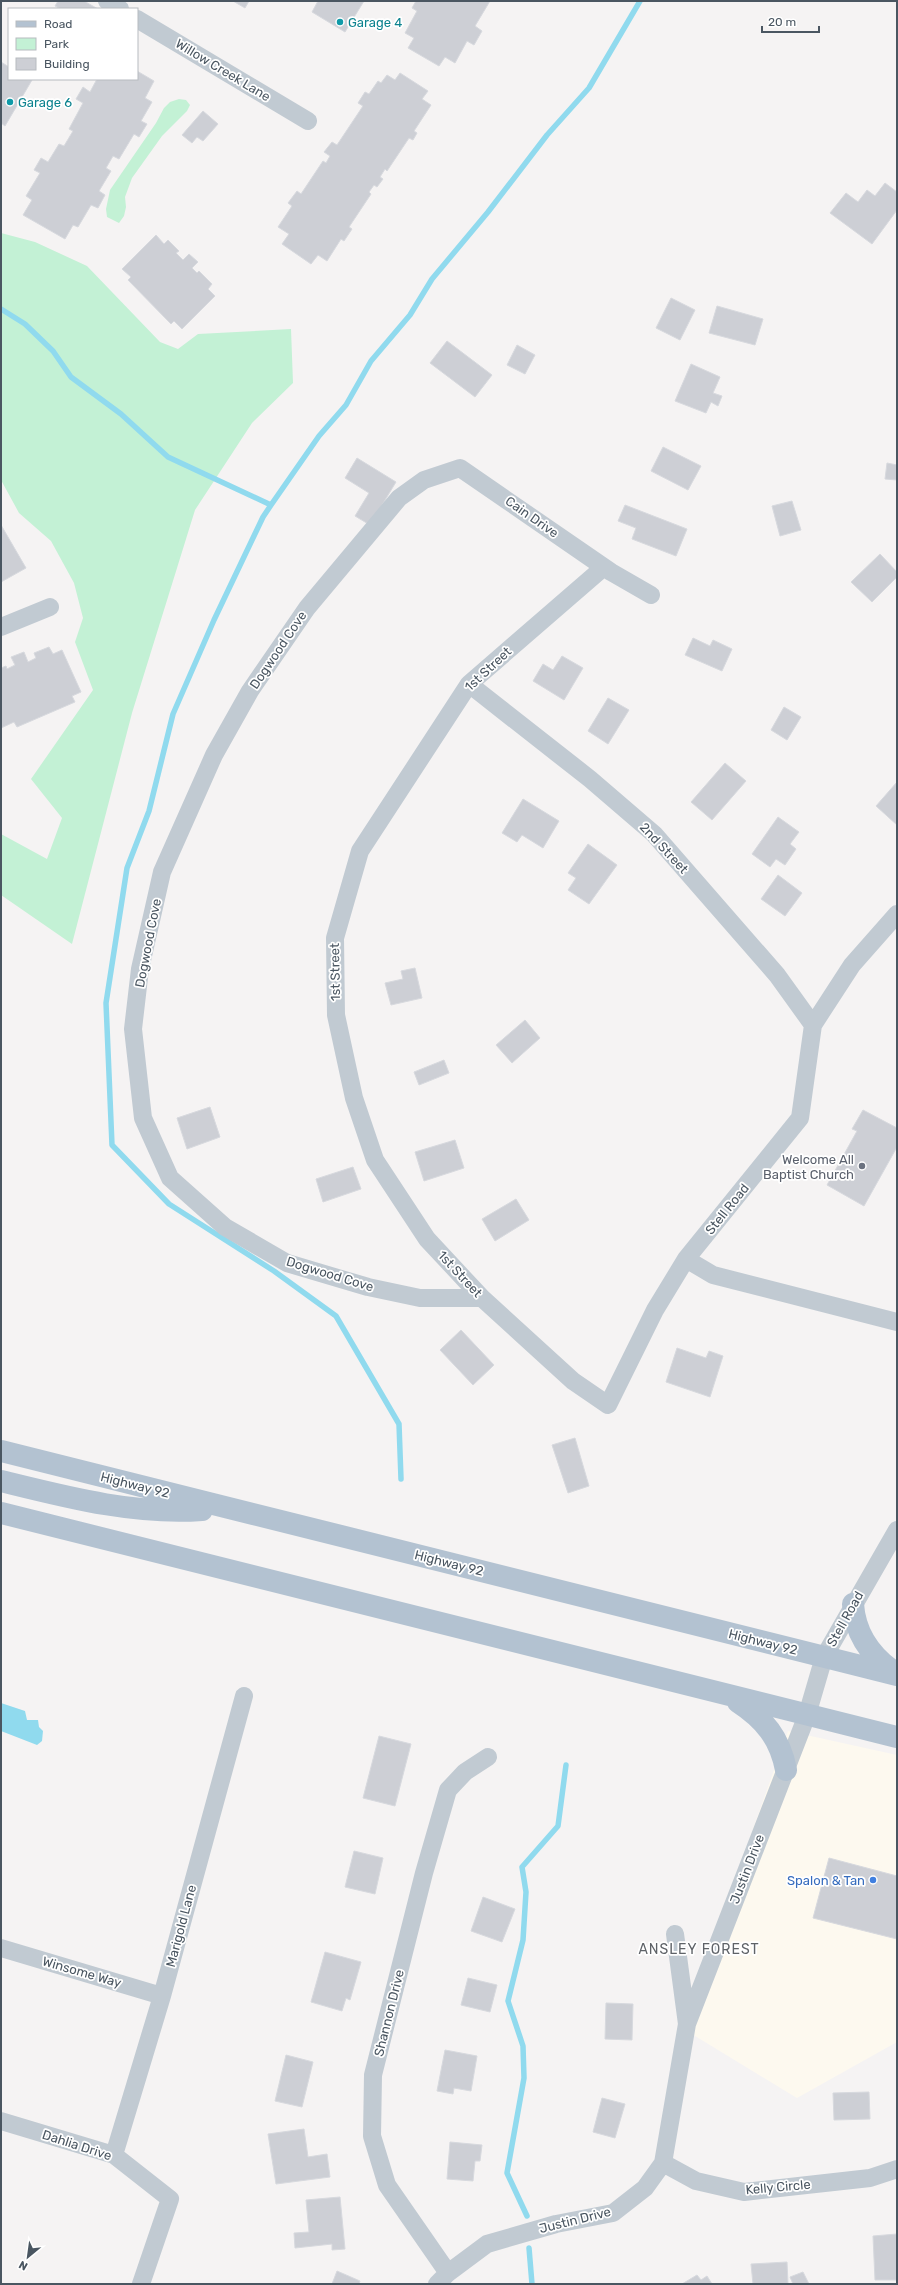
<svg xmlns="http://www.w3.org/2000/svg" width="898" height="2285" font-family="Rubik,sans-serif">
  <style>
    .commercial { fill: #fdf9ef }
    .green { fill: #c3f1d5 }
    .water { fill: #90daee }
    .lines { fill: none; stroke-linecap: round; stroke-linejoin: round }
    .stream { stroke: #90daee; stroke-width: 5.5 }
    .building { fill: #cdcfd5; stroke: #d7d9de }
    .minor { stroke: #c1cad2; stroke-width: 18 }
    .major { stroke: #b3c2d1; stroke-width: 22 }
    .culture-dot { fill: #0f9aa8; stroke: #fff; stroke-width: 1.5 }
    .worship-dot { fill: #6b7280; stroke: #fff; stroke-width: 1.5 }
    .shop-dot { fill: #3f7fe0; stroke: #fff; stroke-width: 1.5 }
    .labels { text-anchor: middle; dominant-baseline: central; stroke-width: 3.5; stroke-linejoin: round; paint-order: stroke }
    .culture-label { font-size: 13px; fill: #0d838f; stroke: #fff; text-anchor: start }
    .street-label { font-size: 13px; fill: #4a5661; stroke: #fff }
    .worship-label { font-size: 13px; fill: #5b616d; stroke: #fff; text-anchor: end }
    .shop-label { font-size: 13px; fill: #366cbe; stroke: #fff; text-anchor: end }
    .neighbourhood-label { font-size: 14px; letter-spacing: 1px; fill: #5f6368; stroke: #fff }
  </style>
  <rect width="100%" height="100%" fill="#f5f3f3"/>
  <path class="commercial" d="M788 1731 897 1755V2042L797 2098 682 2028Z"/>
  <path class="green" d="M179 99 186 100 190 105 187 111 162 136 132 178 125 197 126 207 124 216 119 223 107 217 106 209 110 190 156 123 164 108 170 102Z
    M1 233 35 242 87 266 160 342 178 349 198 334 291 329 293 383 252 423 195 510 132 713 72 944 1 895V834L47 859 62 818 31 779 93 690 75 642 83 618 74 583 51 541 19 513 1 480Z"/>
  <path class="water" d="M1 1703 25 1711 27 1720H38L39 1727 43 1731 42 1741 37 1745 1 1731Z"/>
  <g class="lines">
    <path class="stream" d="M1 309 25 324 53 351 71 377 121 414 168 457 271 505
      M401 1479 399 1424 336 1316 274 1271 169 1204 112 1145 106 1003 127 868 149 811 173 714 214 620 263 517 271 505 319 436 346 405 371 361 410 315 432 279 488 212 547 135 589 88 640 1
      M527 2216 507 2173 524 2078 523 2046 508 2001 523 1940 526 1892 522 1867 558 1826 566 1765
      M529 2248 532 2284"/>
  </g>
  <path class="building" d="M58 1H84L98 9H61L55 6Z
    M233 1H249L245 8Z
    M318 1H364L345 32 312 12Z
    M416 1H490L475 26 482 31 474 45 467 41 455 63 445 57 439 66 408 48 414 38 405 33 417 11 412 8Z
    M1 62 9 67V79L32 80 5 126 1 123Z
    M137 71 154 81 145 98 152 102 141 121 147 124 139 137 134 134 119 159 113 156 106 168 111 171 99 191 105 195 98 208 91 205 78 227 73 225 65 239 23 215 32 200 26 196 40 173 34 170 41 158 48 162 59 144 64 146 73 131 69 129 83 103 76 99 83 87 90 92 97 79H137Z
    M400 73 428 91 422 99 431 105 414 131 417 133 413 140 409 138 387 171 385 169 380 177 383 179 377 187 374 185 369 192 371 194 349 227 352 229 344 241 341 239 327 261 318 255 311 264 282 244 289 234 278 227 292 206 288 203 297 191 301 194 323 161 326 163 330 156 324 152 332 142 337 145 363 106 358 103 365 92 369 94 378 81 381 83 387 75 395 80Z
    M203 111 218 124 203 141 197 137 192 143 182 135Z
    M885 183 897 192V210L872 244 830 213 846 193 858 202 867 190 875 196Z
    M156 235 164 244 168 240 179 251 176 253 183 260 189 254 198 262 192 268 197 273 199 271 212 284 208 289 215 296 182 329 174 321 171 324 128 280 131 277 122 269Z
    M671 298 695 310 680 340 656 328Z
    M717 306 763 319 755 345 709 333Z
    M447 341 492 375 475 397 430 363Z
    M517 345 535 355 525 374 507 365Z
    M691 364 720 377 713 393 722 396 718 406 711 402 706 413 675 401Z
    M663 447 701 466 688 490 651 471Z
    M357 458 396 482 370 525 355 516 369 493 345 478Z
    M887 463 897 465V480L885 479Z
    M792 501 801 530 780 536 772 506Z
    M625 505 687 529 676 556 632 539 636 528 618 521Z
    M1 525 26 568 1 582Z
    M880 554 897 572V577L872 602 851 582Z
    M693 638 710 646 713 640 732 649 722 671 685 655Z
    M49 647 53 654 62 650 81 692 72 696 75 702 17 727 14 722 1 728V668L6 666 7 669 15 665 11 657 24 652 28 662 36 658 34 653Z
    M562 656 583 668 564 700 533 681 543 664 553 670Z
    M608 698 629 710 608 744 588 731Z
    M784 707 801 717 787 740 771 730Z
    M725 763 746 781 712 820 691 802Z
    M897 782V825L876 806Z
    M523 799 559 821 543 848 522 835 517 842 502 833Z
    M778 817 799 832 790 844 796 849 785 865 776 859 770 867 752 854Z
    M588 844 617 865 589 904 568 890 576 878 568 873Z
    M778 875 802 893 785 916 761 899Z
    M415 968 422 998 391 1005 385 983 403 979 401 971Z
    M525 1020 540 1038 512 1063 496 1045Z
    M444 1060 449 1073 419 1085 414 1072Z
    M210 1107 220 1137 187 1149 177 1118Z
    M863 1110 897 1128V1147L864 1206 827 1185 857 1131 852 1129Z
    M455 1140 464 1168 424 1181 415 1152Z
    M353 1167 361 1189 323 1202 316 1179Z
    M516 1199 529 1220 495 1241 482 1219Z
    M461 1330 494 1365 473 1385 440 1350Z
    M677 1348 706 1358 709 1351 723 1356 710 1397 666 1382Z
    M575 1438 589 1486 568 1493 552 1445Z
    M379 1736 411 1744 395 1806 363 1798Z
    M354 1851 383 1858 375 1894 345 1887Z
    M829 1858 897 1876V1939L813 1918Z
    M483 1897 515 1909 502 1942 471 1931Z
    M325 1952 361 1962 350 2000 346 1998 342 2011 311 2002Z
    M468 1978 497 1985 490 2012 461 2005Z
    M606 2003 633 2004 632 2040 605 2039Z
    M445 2050 477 2056 471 2091 454 2088 453 2094 437 2091Z
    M286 2055 313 2062 302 2107 275 2101Z
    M869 2092 870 2119 834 2120 833 2093Z
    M602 2098 625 2104 615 2138 593 2132Z
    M304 2129 308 2157 327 2154 330 2177 276 2184 268 2134Z
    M450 2142 482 2145 480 2161H475L473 2181 447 2179Z
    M340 2197 345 2249 332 2250V2244L295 2248 294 2233 309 2232 306 2200Z
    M897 2234V2280H875L873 2236Z
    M787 2262 788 2284H753L751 2264Z
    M337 2271 360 2281 359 2284H332Z
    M803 2272 809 2284H793L790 2277Z
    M697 2275 701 2280 707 2276 712 2284H682Z"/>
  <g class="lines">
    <path class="minor" d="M107 1 120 9
      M137 19 308 121
      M604 567 469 684 360 851 335 938 336 1015 354 1098 375 1160 427 1239 482 1298 573 1381 608 1405 655 1310 686 1259 800 1118 813 1025 852 965 897 914
      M1 627 50 607
      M469 684 590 779 654 834 777 975 813 1025
      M686 1259 713 1275 897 1322
      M482 1298H420L368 1287 287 1263 225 1227 170 1178 143 1118 133 1029 140 969 162 872 214 755 250 691 307 608 399 498 424 480 460 468 611 572 651 595
      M1 1948 162 1996
      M687 2024 807 1715 824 1657 897 1530
      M1 2121 114 2155 170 2199 141 2284
      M114 2155 162 1996 244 1696
      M663 2163 696 2181 744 2192 870 2178 897 2169
      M448 2273 387 2185 372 2136 373 2075 424 1873 448 1790 465 1772 488 1757
      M437 2284 448 2273 487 2244 556 2224 613 2213 645 2188 663 2163 687 2024 675 1934"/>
    <path class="major" d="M1 1451 897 1675
      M1 1481C66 1497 134 1515 202 1510
      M1 1513 897 1737
      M853 1604C855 1634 871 1656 894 1672
      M738 1702C764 1719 780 1738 786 1770"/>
  </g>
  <g class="culture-dot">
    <circle cx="340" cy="22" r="4"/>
    <circle cx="10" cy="102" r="4"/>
  </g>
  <circle class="worship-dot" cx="862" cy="1166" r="4"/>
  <circle class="shop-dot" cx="873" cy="1880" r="4"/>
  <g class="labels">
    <g class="culture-label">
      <text x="348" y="22">Garage 4</text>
      <text x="18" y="102">Garage 6</text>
    </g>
    <g class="street-label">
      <text transform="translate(223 70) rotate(31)">Willow Creek Lane</text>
      <text transform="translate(532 517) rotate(35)">Cain Drive</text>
      <text transform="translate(278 650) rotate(-56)">Dogwood Cove</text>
      <text transform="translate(488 669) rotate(-43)">1st Street</text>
      <text transform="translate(664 848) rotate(47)">2nd Street</text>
      <text transform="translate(148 943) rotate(-79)">Dogwood Cove</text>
      <text transform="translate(335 972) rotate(-91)">1st Street</text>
      <text transform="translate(727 1209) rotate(-51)">Stell Road</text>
      <text transform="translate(330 1274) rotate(17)">Dogwood Cove</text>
      <text transform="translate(460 1274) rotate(47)">1st Street</text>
      <text transform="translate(135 1485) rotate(14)">Highway 92</text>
      <text transform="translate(449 1563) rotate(14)">Highway 92</text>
      <text transform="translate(845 1619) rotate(-61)">Stell Road</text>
      <text transform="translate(763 1642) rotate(14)">Highway 92</text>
      <text transform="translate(747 1869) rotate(-69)">Justin Drive</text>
      <text transform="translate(181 1926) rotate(-75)">Marigold Lane</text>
      <text transform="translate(82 1972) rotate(16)">Winsome Way</text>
      <text transform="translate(389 2013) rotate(-76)">Shannon Drive</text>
      <text transform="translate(77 2145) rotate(18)">Dahlia Drive</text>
      <text transform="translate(778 2187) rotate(-5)">Kelly Circle</text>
      <text transform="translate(575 2220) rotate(-14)">Justin Drive</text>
    </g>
    <g class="worship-label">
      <text x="854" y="1159">Welcome All<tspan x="854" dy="15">Baptist Church</tspan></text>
    </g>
    <g class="shop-label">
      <text x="865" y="1880">Spalon &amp; Tan</text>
    </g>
    <g class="neighbourhood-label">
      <text x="699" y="1949">ANSLEY FOREST</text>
    </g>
  </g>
  <rect width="898" height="2285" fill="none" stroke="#4a5661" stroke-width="4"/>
  <rect x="8" y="8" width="130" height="72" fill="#ffffff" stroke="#b7bbc0"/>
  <rect x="16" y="21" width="20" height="6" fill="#b3c2d1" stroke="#b7bbc0"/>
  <text x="44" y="28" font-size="12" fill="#4a5661">Road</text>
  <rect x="16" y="38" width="20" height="12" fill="#c3f1d5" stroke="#b7bbc0"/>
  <text x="44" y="48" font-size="12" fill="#4a5661">Park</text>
  <rect x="16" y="58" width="20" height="12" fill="#cdcfd5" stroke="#b7bbc0"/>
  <text x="44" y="68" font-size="12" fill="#4a5661">Building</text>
  <g transform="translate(28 2257) rotate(209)" stroke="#ffffff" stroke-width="3" paint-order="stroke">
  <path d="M0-3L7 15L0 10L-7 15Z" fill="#4a5661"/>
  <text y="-6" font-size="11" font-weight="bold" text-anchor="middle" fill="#4a5661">N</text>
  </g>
  <path d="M762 26v6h57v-6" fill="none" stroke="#4a5661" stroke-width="2"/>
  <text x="768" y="26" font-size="12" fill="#4a5661" stroke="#ffffff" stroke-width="3" paint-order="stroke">20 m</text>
</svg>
